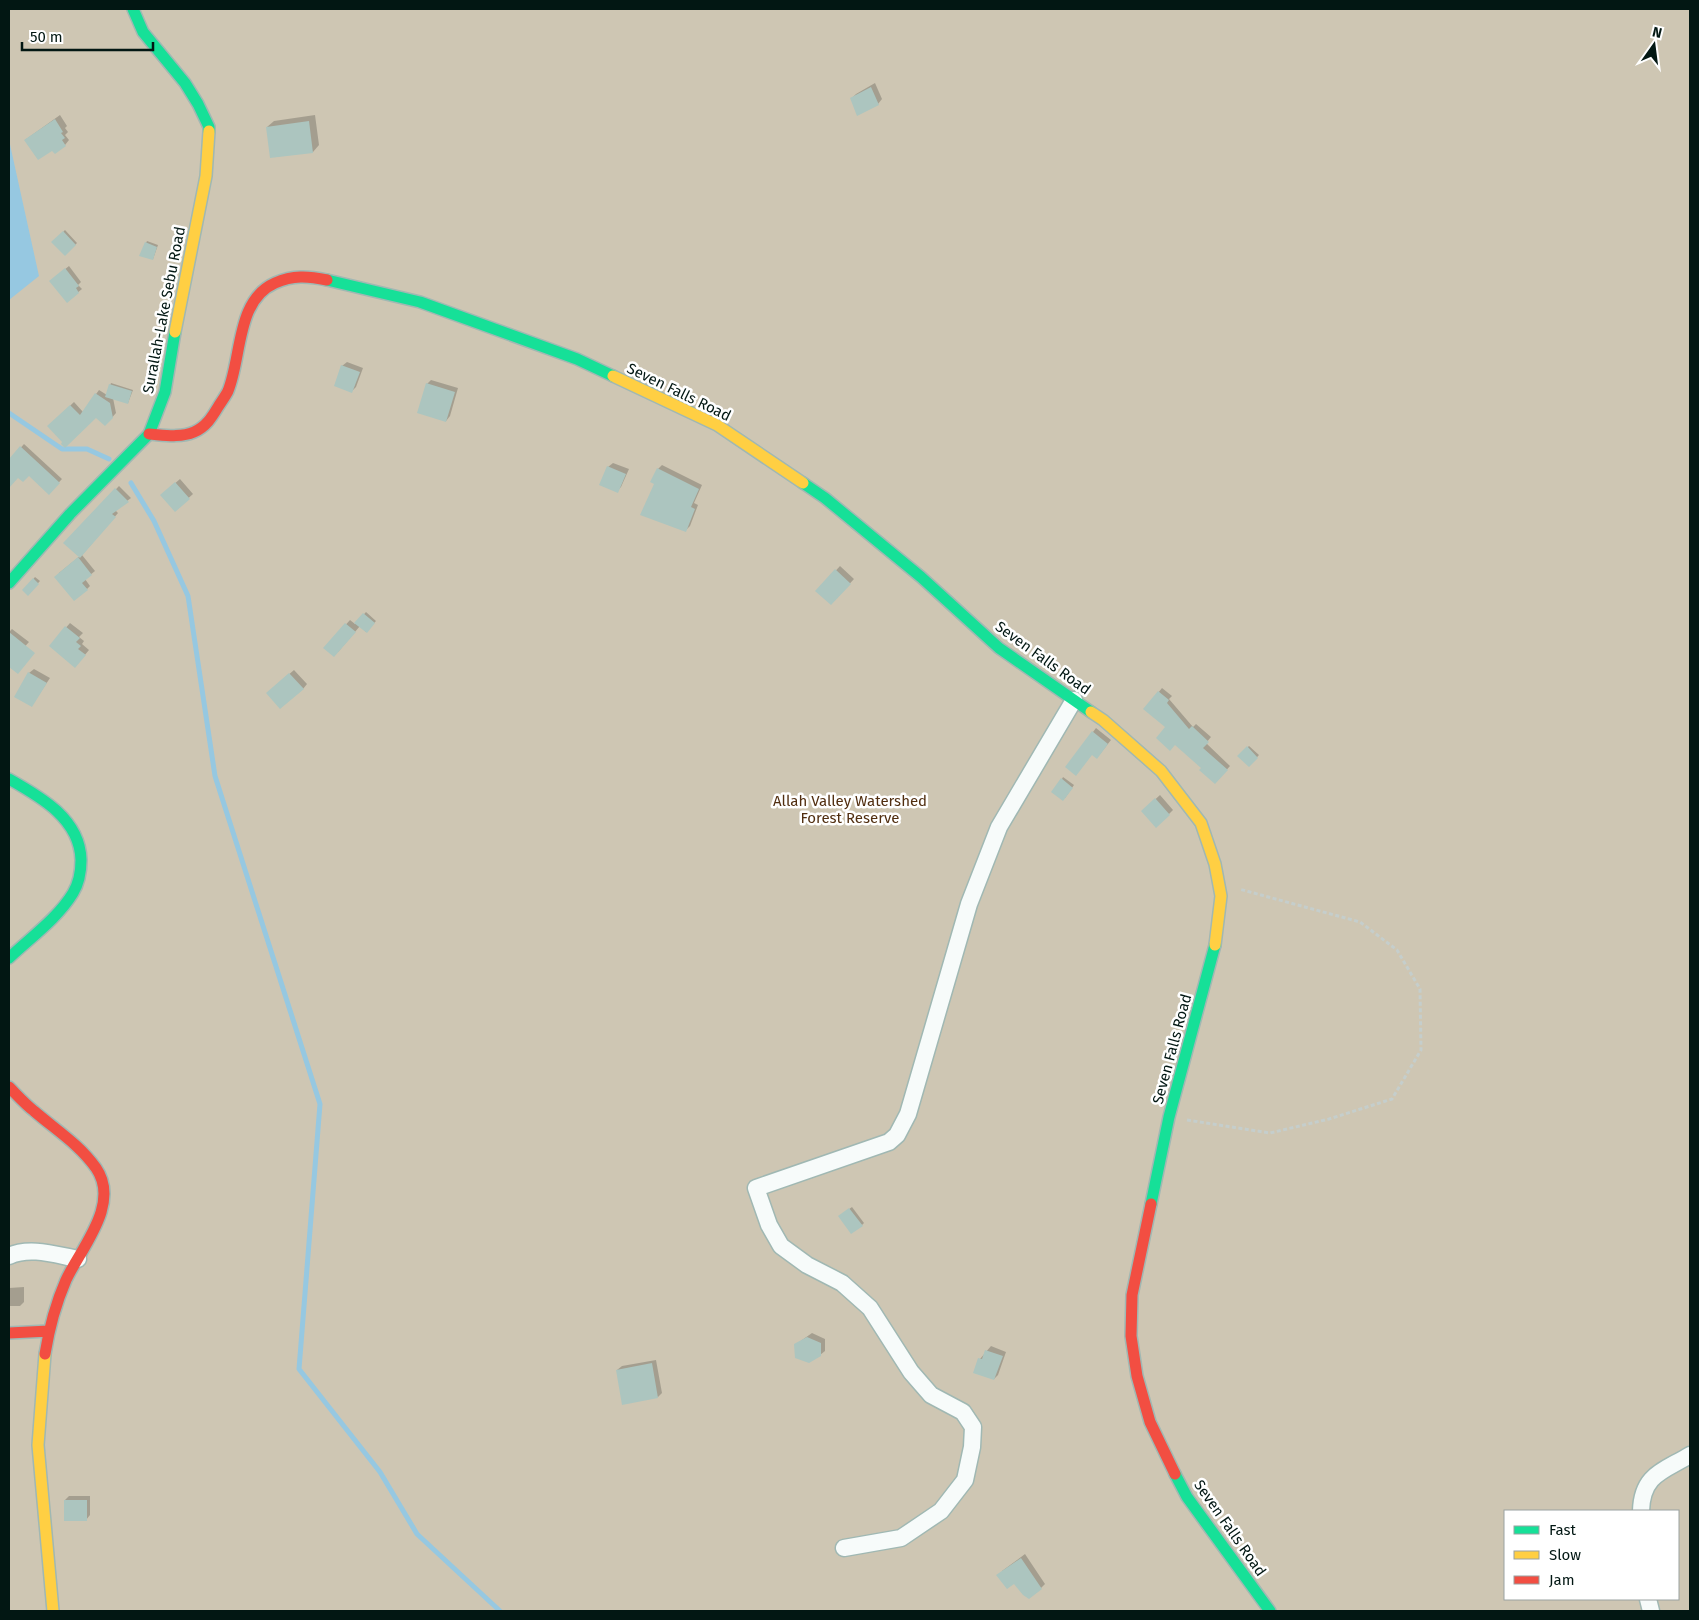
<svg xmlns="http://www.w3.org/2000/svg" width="1699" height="1620" font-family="'Fira Sans',sans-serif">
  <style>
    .green { fill: #cec6b3; fill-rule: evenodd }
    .water { fill: #96c8e1 }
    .shadow { fill: #0003 }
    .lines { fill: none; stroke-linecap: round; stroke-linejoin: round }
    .stream { stroke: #96c8e1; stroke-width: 5 }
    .building { fill: #acc5bf }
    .street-casing { stroke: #a0b8b3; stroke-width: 19 }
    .fast-casing { stroke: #a0b8b3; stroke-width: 14 }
    .slow-casing { stroke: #a0b8b3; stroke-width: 14 }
    .jam-casing { stroke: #a0b8b3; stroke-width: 14 }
    .path { stroke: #c5cecc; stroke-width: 3; stroke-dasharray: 4 2.5; stroke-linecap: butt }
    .street { stroke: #f7fbfa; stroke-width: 16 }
    .fast { stroke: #16e098; stroke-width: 11 }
    .slow { stroke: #ffcf43; stroke-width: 11 }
    .jam { stroke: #f24e42; stroke-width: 11 }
    .labels { text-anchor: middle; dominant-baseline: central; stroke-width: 5; stroke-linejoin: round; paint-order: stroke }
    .street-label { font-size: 15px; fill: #021713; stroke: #fff }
    .park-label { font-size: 15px; fill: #512e10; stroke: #fff }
  </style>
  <rect width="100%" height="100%" fill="#c8e7e0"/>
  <path class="green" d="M9 9H1690V1611H9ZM1505 1511H1678V1599H1505Z"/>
  <path class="water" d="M9 140 39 276 9 300Z"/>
  <path class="shadow" d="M875 83 882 99 878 104 852 98 856 94Z
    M60 115 67 126 65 128 68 132 65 135 69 140 65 145 25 140Z
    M315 115 319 145 313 152 267 127 274 121Z
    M65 230 77 243 65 255 53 242Z
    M147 241 158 245 153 259 146 243Z
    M69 266 81 282 78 285 82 289 67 301 54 278Z
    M347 362 363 368 356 387 352 391 342 366Z
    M431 380 458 388 450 416 446 421 427 384Z
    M111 383 133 390 128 403 113 398 116 413 109 421 96 417 64 442 49 426 74 402 83 412 99 390 107 395Z
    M24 444 62 479 49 493 29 475 18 476 13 482 9 479V461Z
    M613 463 629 469 621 487 617 491 608 467Z
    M662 465 702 485 694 503 698 505 690 526 686 530 656 484 658 469Z
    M180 479 193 494 175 510 166 491Z
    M119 486 131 498 115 510 118 513 82 555 95 571 85 579 90 586 87 589 59 573 80 556 65 543Z
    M840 566 854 579 831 604 817 591Z
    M35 577 40 581 28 594 24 590Z
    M366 612 376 621 366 632 360 626 338 652 325 648 350 620 355 624Z
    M70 623 83 633 79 637 84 641 82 644 89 650 79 662 50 646Z
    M12 629 29 642 9 664V632Z
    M34 669 50 678 32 705 29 673Z
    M294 670 307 684 303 689H272Z
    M1162 688 1172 696 1169 699 1193 727 1196 724 1211 737 1206 743 1230 766 1215 783 1167 727 1145 709Z
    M1096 728 1111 740 1100 754H1092L1093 732Z
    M1249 746 1259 755 1249 766 1239 756Z
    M1063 777 1074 785 1065 798 1062 779Z
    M1160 795 1173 810 1169 814 1147 807Z
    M852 1207 864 1223 862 1225 841 1215Z
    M24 1287V1302L20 1306H9V1288Z
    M812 1333 825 1339V1351L820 1355 795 1345Z
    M991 1346 1006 1352 998 1375 994 1379 980 1359Z
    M656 1360 662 1393 658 1397 617 1370 622 1366Z
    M69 1496H90V1515L86 1520 65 1500Z
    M1025 1554 1045 1584 1041 1588 1002 1571Z"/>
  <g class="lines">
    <path class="stream" d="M9 413 62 449H87L109 459
      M131 483 154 521 188 596 215 776 320 1104 299 1369 380 1472 417 1534 500 1611"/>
  </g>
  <path class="building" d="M871 87 879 105 857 116 850 98Z
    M55 119 63 132 61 133 65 138 62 140 66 146 55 154 52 151 38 160 24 140Z
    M309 121 313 153 270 158 266 127Z
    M63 231 76 245 65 256 51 242Z
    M145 242 157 247 153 260 139 256Z
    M65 268 79 286 76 288 79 293 67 303 49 281Z
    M341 365 360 372 352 393 334 386Z
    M426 383 455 392 446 422 417 413Z
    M109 384 132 391 128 404 105 397Z
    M95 393 110 403 113 418 105 426 96 418 65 448 61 444 62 442 47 426 70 405 80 415Z
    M20 446 60 483 49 495 29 476 23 482 18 478 9 488V459Z
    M607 466 626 474 618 493 599 485Z
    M657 468 699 489 691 507 695 509 686 532 640 515 654 484 650 482Z
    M175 482 190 499 175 512 160 495Z
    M115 488 129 502 112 514 116 517 80 558 63 543Z
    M78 557 92 575 82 583 88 590 74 601 54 577Z
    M835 569 851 584 831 605 815 591Z
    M33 578 39 584 28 596 22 590Z
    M363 613 375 623 367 633 354 623Z
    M345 623 356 632 334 657 323 648Z
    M65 626 80 638 76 642 81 646 78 649 86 655 75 668 49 646Z
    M9 632 35 653 18 674 9 667Z
    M28 672 47 683 32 707 14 697Z
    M289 673 304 689 280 709 266 693Z
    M1158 691 1169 700 1167 703 1189 729 1192 726 1209 742 1203 748 1228 770 1215 784 1199 770 1201 768 1175 745 1170 751 1156 738 1165 727 1143 709Z
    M1092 731 1108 744 1097 759 1092 755 1076 776 1065 767Z
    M1247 746 1258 758 1249 767 1237 756Z
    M1061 778 1073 788 1063 801 1051 792Z
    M1155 798 1170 815 1156 828 1141 811Z
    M849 1208 863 1226 851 1234 838 1216Z
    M807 1337 821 1343V1356L809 1363 795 1358 794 1344Z
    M985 1350 1003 1356 994 1380 973 1373 978 1358 982 1359Z
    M652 1363 658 1398 622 1405 616 1370Z
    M64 1500H87V1521H64Z
    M1021 1558 1042 1589 1029 1599 1023 1595 1014 1584 1007 1589 996 1575Z"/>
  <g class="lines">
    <defs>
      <path id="street" d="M9 1256C30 1246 56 1255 78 1259
        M1641 1511C1642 1474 1664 1471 1690 1455
        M844 1548 901 1538 941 1511 965 1480 972 1447 973 1427 963 1412 931 1395 911 1372 870 1308 842 1283 807 1265 781 1246 769 1225 756 1188 889 1142 897 1135 908 1114 969 904 999 827 1074 700
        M1648 1599 1651 1611"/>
      <path id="fast" d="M133 9 143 32 185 83 198 104 209 127V131
        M327 280 420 302 577 359 613 376
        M803 483 825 498 921 577 999 648 1091 712
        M9 583 70 514 149 434 165 392 175 332
        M9 779C41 797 80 819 81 860 81 872 79 883 73 893 58 918 30 938 9 958
        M1151 1204 1169 1117 1215 945
        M1175 1474 1187 1497 1270 1611"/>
      <path id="slow" d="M175 332 206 176 209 131
        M613 376 717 425 803 483
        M1091 712 1103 720 1161 771 1201 823 1215 864 1221 896 1215 945
        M45 1354 38 1445 53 1611"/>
      <path id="jam" d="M149 434C164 435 180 438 194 432 206 427 212 417 218 407 221 402 225 397 228 391 242 357 236 300 275 283 293 275 308 276 327 280
        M9 1087C17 1095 25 1104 34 1111 56 1130 79 1144 96 1168 121 1204 81 1248 66 1280 56 1303 49 1329 45 1354
        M1151 1204 1132 1295 1131 1336 1137 1376 1150 1422 1175 1474
        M9 1333 49 1331"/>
    </defs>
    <use href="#street" class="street-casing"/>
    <use href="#fast" class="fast-casing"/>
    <use href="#slow" class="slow-casing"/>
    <use href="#jam" class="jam-casing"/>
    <path class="path" d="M1187 1120 1270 1133 1329 1119 1392 1099 1421 1050 1420 989 1397 950 1360 922 1239 889"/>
    <use href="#street" class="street"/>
    <use href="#fast" class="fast"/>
    <use href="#slow" class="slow"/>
    <use href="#jam" class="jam"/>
  </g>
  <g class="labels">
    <g class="street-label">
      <text transform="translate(164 310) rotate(-79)">Surallah-Lake Sebu Road</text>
      <text transform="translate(679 392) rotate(26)">Seven Falls Road</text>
      <text transform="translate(1043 658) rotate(36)">Seven Falls Road</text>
      <text transform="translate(1172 1049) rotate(-75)">Seven Falls Road</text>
      <text transform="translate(1230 1528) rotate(55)">Seven Falls Road</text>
    </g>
    <g class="park-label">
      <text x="850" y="801">Allah Valley Watershed<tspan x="850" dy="17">Forest Reserve</tspan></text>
    </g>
  </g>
  <rect width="1699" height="1620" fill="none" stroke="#021713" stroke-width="20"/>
  <rect x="1504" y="1510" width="175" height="90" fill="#ffffff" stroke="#9aa2a1"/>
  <rect x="1514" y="1526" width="25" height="8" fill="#16e098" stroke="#9aa2a1"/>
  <text x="1549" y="1535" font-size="15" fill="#021713">Fast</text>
  <rect x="1514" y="1551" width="25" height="8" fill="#ffcf43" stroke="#9aa2a1"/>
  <text x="1549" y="1560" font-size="15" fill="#021713">Slow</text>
  <rect x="1514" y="1576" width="25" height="8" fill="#f24e42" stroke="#9aa2a1"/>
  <text x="1549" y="1585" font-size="15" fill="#021713">Jam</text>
  <g transform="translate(1654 45) rotate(14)" stroke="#ffffff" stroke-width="4" paint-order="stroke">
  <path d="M0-4L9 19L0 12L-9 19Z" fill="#021713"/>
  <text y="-8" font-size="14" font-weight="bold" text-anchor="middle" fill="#021713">N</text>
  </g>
  <path d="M22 42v8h131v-8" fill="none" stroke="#021713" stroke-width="2.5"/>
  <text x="30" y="42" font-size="15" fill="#021713" stroke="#ffffff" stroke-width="4" paint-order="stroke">50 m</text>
</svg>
